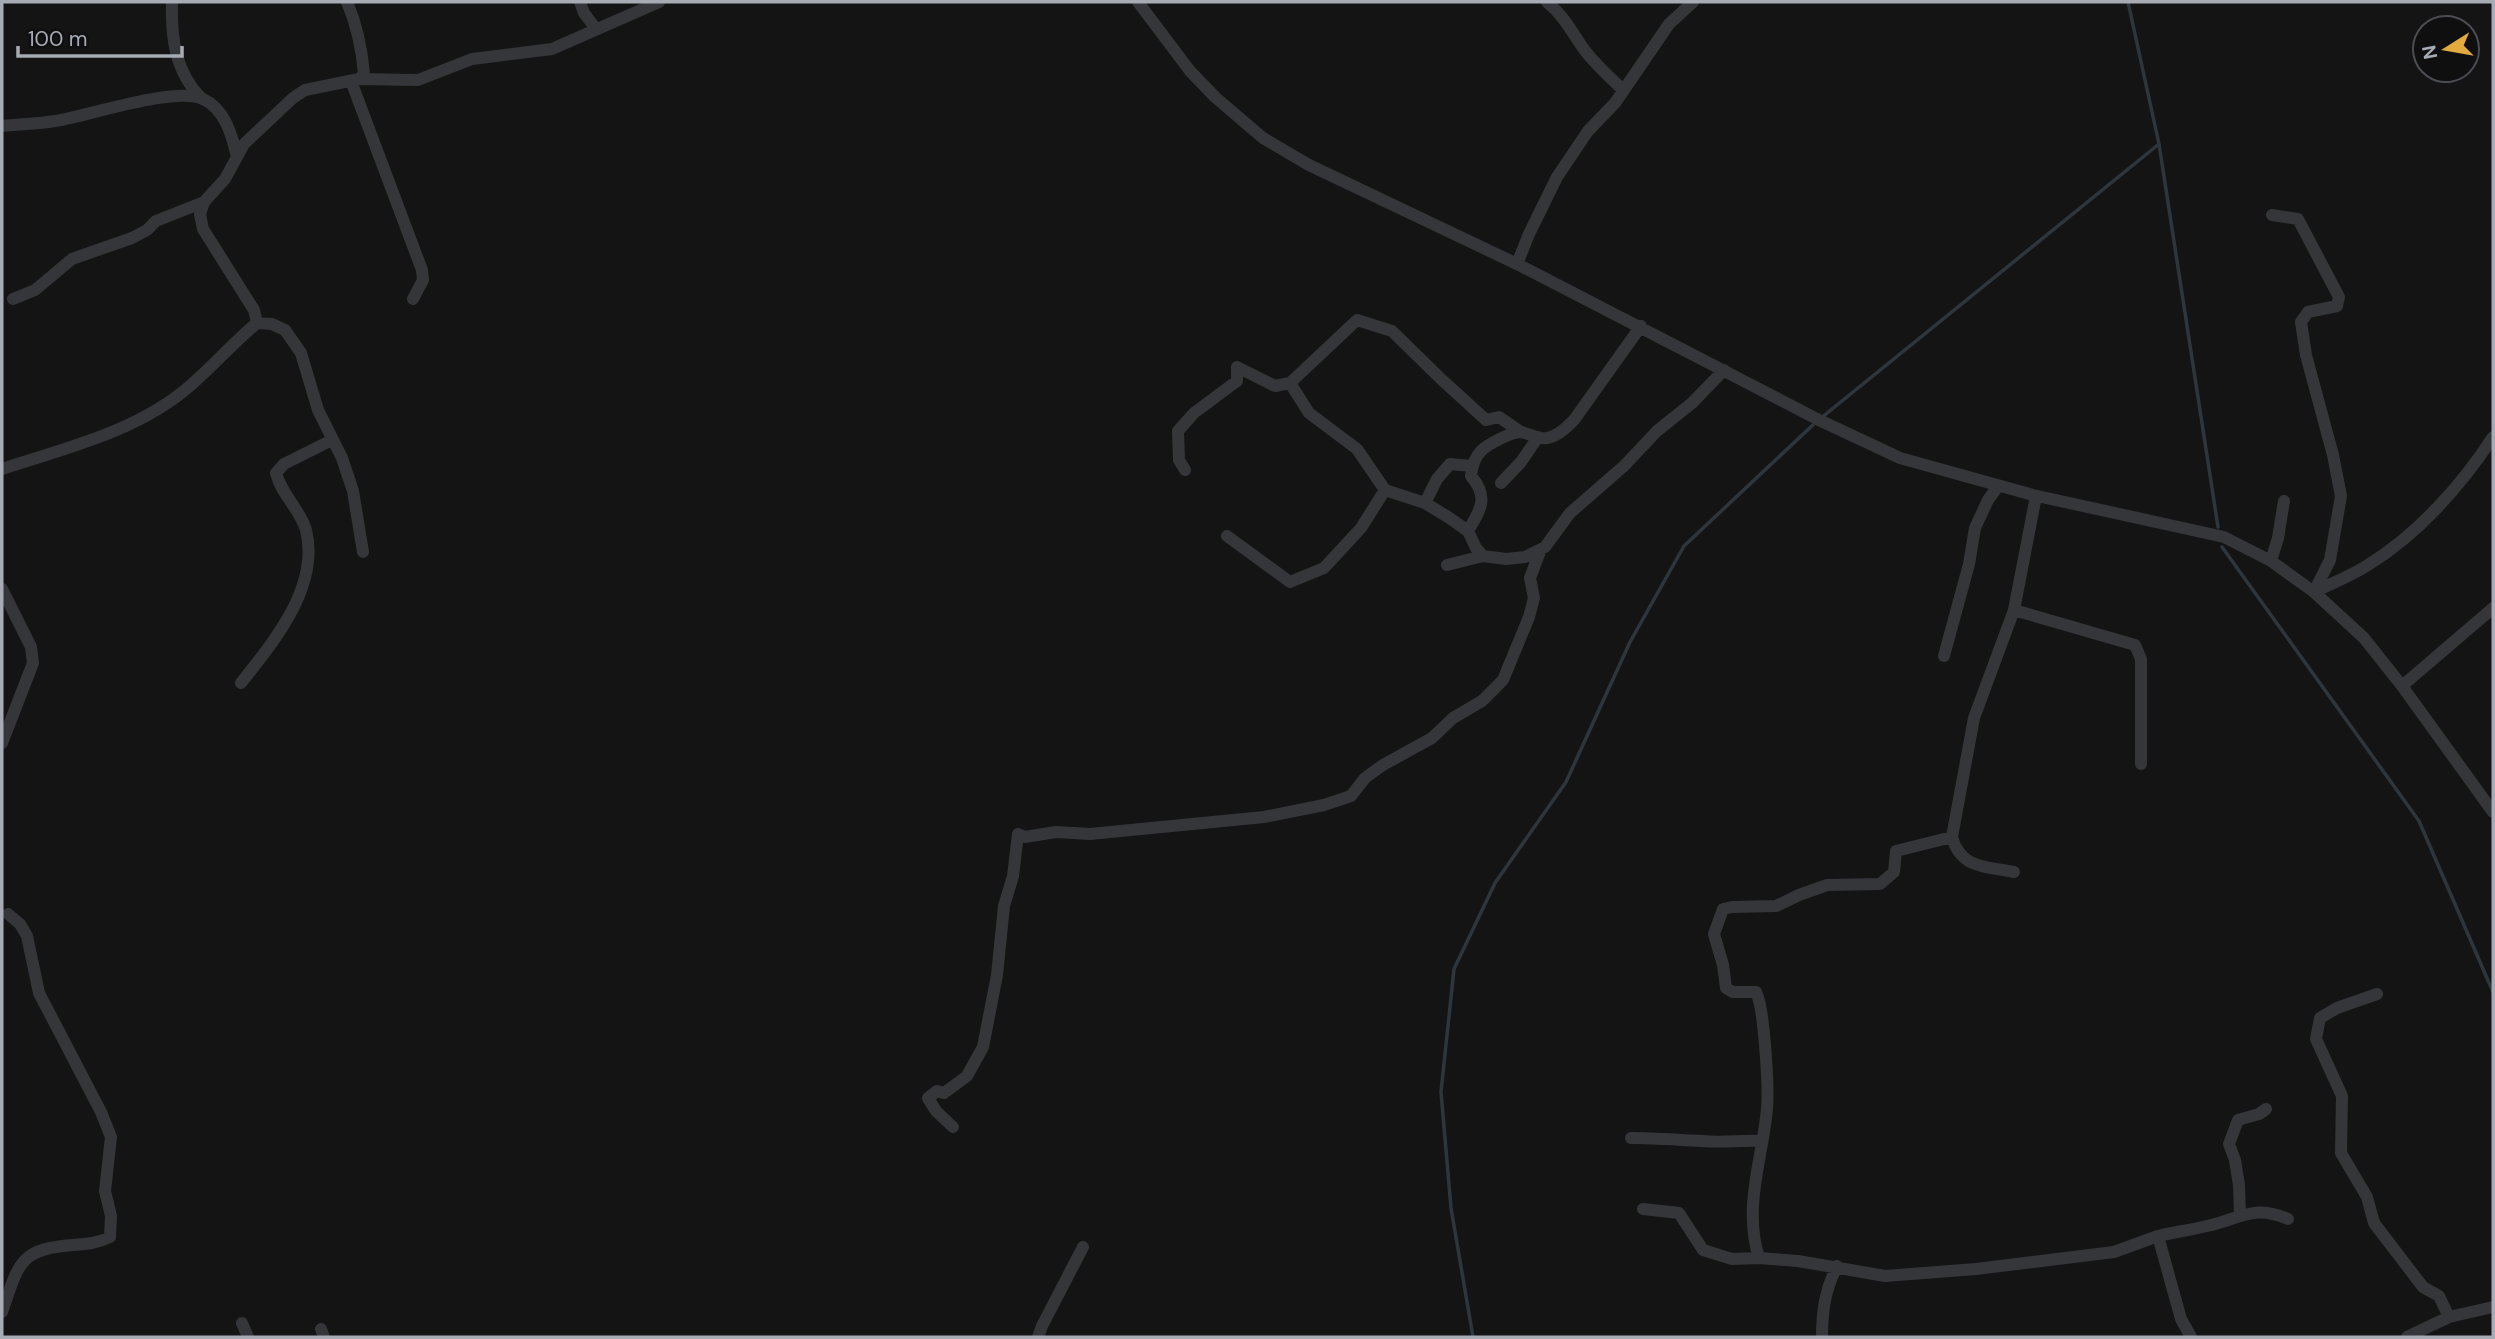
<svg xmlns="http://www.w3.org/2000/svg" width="2495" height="1339" font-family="'DM Sans',sans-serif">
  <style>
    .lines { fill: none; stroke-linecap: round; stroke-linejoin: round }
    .stream { stroke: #2e363d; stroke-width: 3.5 }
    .street { stroke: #35363a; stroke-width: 12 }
  </style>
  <rect width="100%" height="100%" fill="#141415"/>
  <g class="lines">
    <path class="stream" d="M2128 2 2159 144 2218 527
      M1821 418 2159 144
      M2222 547 2419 821 2493 992
      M1473 1337 1451 1208 1441 1092 1454 969 1495 883 1566 782 1630 642 1684 546 1815 423"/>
    <path class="street" d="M172 2C171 38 175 71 201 98
      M347 2C357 25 362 50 364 74L359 79
      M580 2 584 13 596 29
      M1138 2 1190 71 1215 97 1263 138 1309 165 1517 264 1819 420 1900 458 2033 495 2224 537 2271 561 2314 592 2364 638 2402 686 2493 812
      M1547 2C1563 15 1570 29 1581 45 1592 62 1609 76 1623 90
      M351 81 422 270 423 280 413 299
      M2 126C20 124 38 124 55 121 88 116 175 86 203 99 225 109 232 135 237 157
      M2272 215 2298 219 2339 297 2337 306 2308 312 2301 322 2306 355 2333 455 2341 496 2330 560 2314 592
      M1517 264 1529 234 1557 177 1588 131 1615 103 1669 24 1693 2
      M13 299 35 290 72 259 132 238 147 230 156 221 204 202
      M257 323 254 310 203 229 200 214 204 202 225 179 244 144 293 98 305 90 359 79 418 80 472 59 552 49 659 2
      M1290 383 1309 413 1357 449 1385 490 1425 503 1448 517 1468 531 1476 548 1483 556
      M2 469C66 448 139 431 191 385 214 365 234 342 257 323L272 324 285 330 301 353 318 410 342 458 353 491 363 552
      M1185 470 1179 460 1178 431 1194 413 1237 381V367L1275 386 1290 383 1357 320 1392 331 1440 378 1486 420 1499 417 1521 432
      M1501 483 1521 462 1538 437
      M1425 503 1437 479 1450 464 1472 466
      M1468 531C1481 509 1489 497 1471 476 1472 467 1475 457 1481 451 1488 444 1511 432 1521 432 1529 433 1539 440 1547 438 1558 436 1567 427 1574 420L1641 326
      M1227 536 1290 582 1324 568 1361 528 1385 490
      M2271 561 2278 538 2284 501
      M1447 565 1483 556 1506 559 1525 557 1545 547 1570 513 1624 466 1657 431 1692 403 1724 370
      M2 589 31 647 33 663 2 743
      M2314 592C2332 583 2351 576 2368 565 2418 534 2461 486 2493 437
      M2014 610 2135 645 2141 659V764
      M1944 656 1969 564 1975 528 1988 500 1998 486
      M241 683C274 641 320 587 306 530 300 509 281 494 276 473L284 464 332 440
      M2402 686 2493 608
      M1952 837 1896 851 1894 872 1880 884 1827 885 1799 895 1776 906 1732 907 1723 909 1714 934 1723 965 1726 988 1733 992H1756C1762 1005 1762 1019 1764 1034 1766 1058 1769 1085 1767 1109 1762 1161 1743 1207 1759 1258L1798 1261 1885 1276 1976 1269 2114 1252 2158 1236
      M2014 872C1985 866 1961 869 1952 837L1974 718 2014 610 2036 496
      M2377 994 2337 1008 2320 1018 2316 1039 2342 1096 2341 1153 2367 1197 2374 1223 2423 1287 2439 1296 2449 1317
      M953 1127 936 1111 928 1098 937 1091 944 1093 967 1076 983 1047 997 975 1004 906 1013 876 1018 834 1025 837 1056 832 1090 834 1264 817 1324 805 1351 796 1365 778 1383 765 1432 738 1453 718 1482 701 1503 680 1529 617 1534 598 1530 578 1541 549
      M1631 1138C1655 1138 1678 1140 1702 1141 1722 1143 1742 1140 1762 1141
      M1643 1209 1679 1213 1703 1250 1732 1259 1759 1258
      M2240 1215 2239 1185 2235 1160 2229 1144 2238 1120 2259 1114 2266 1109
      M2 1312C19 1264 18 1249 73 1245 88 1244 98 1243 110 1237L111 1216 105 1191 111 1137 101 1112 39 993 27 936 20 924 8 914
      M242 1323 248 1337
      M321 1329 324 1337
      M1038 1337 1042 1326 1083 1247
      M1822 1337C1822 1311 1825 1290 1837 1266
      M2191 1337 2181 1319 2158 1236C2174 1232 2191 1230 2207 1226 2240 1219 2252 1204 2288 1219
      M2407 1337 2449 1317 2493 1307"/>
  </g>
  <rect width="2495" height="1339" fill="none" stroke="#a6abb4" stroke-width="7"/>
  <g transform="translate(2446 49) rotate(259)"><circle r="33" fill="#0f0f10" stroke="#4b4d52" stroke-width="2"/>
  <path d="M0-5L12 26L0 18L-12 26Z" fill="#e2aa3f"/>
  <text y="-10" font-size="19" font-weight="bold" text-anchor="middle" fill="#a6abb4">N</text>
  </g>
  <path d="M18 46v10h164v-10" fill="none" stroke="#a6abb4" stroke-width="3.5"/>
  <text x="28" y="46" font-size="21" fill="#a6abb4" stroke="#0f0f10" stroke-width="5" paint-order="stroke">100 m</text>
</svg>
